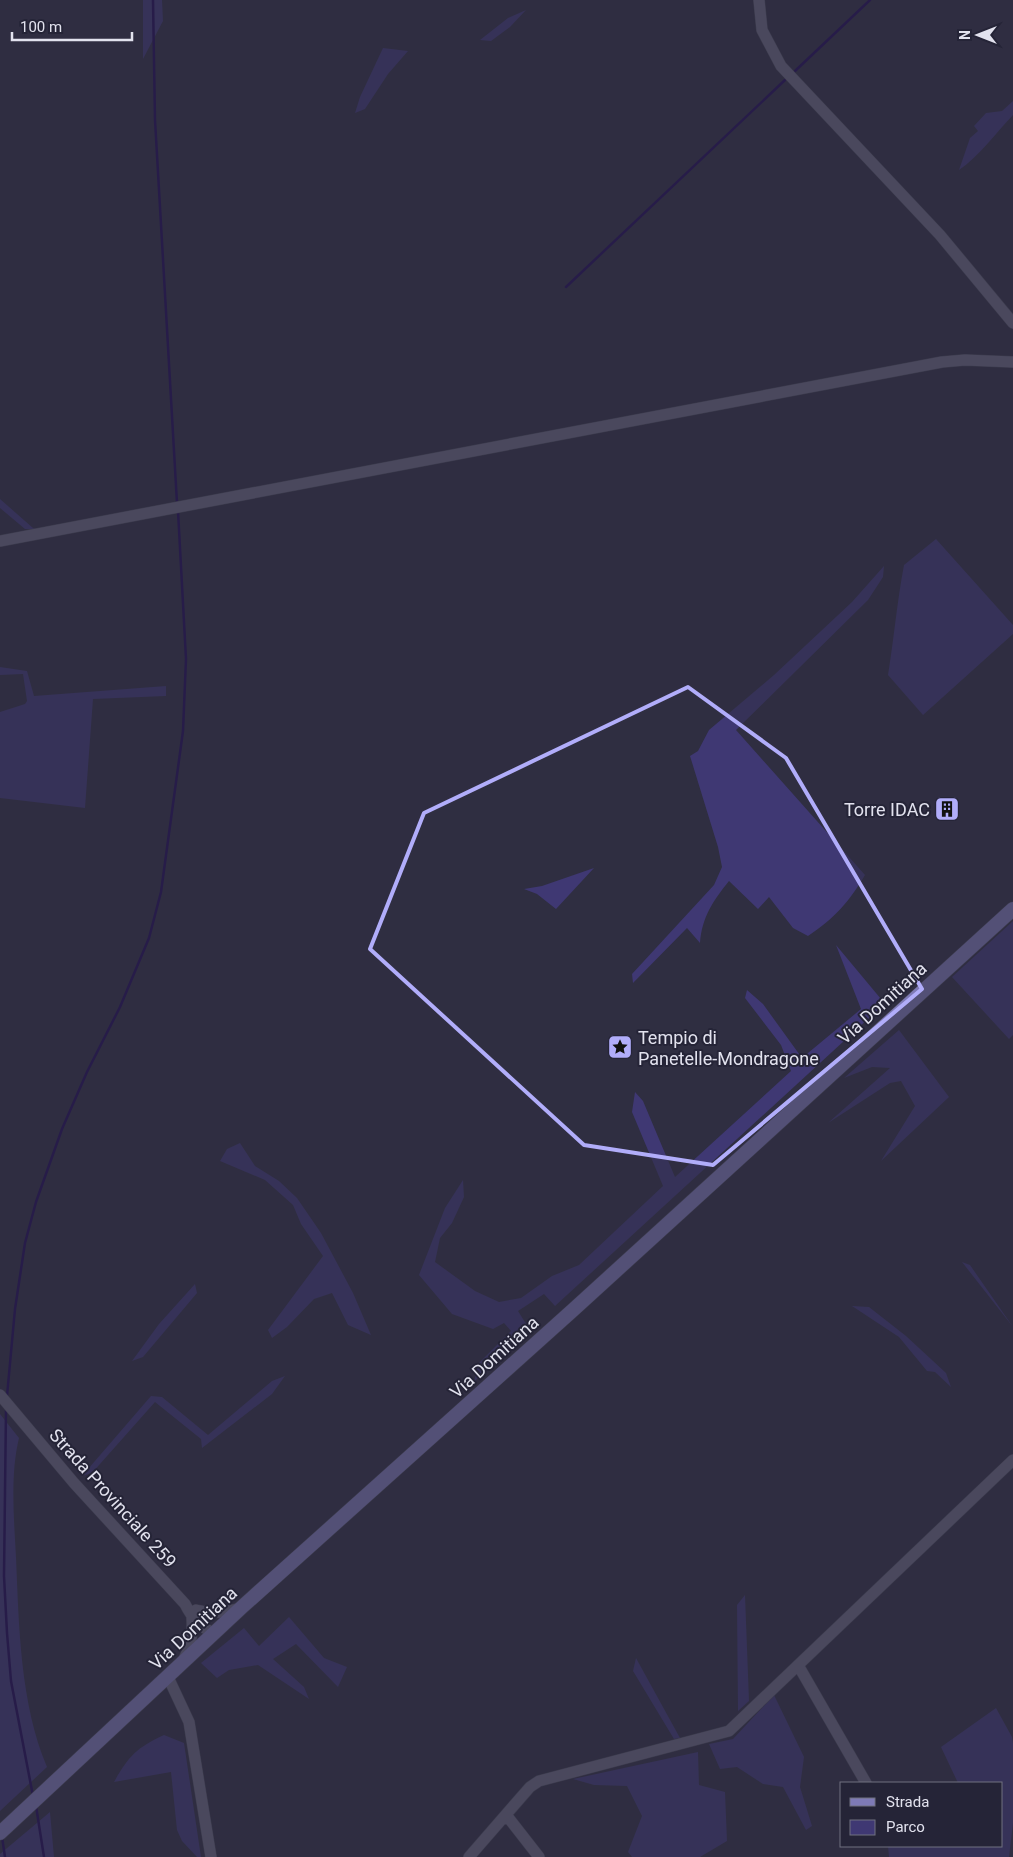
<svg xmlns="http://www.w3.org/2000/svg" width="1013" height="1857" font-family="Roboto,sans-serif">
  <style>
    .green { fill: #3f3873 }
    .lines { fill: none; stroke-linecap: round; stroke-linejoin: round }
    .stream { stroke: #1e0852; stroke-width: 2.5 }
    .minor-casing { stroke: #4c4b5b; stroke-width: 12 }
    .major-casing { stroke: #4c4b5b; stroke-width: 15 }
    .minor { stroke: #6a697f; stroke-width: 11 }
    .major { stroke: #7e7ab6; stroke-width: 14 }
    .marked { fill: none; stroke: #b1adfa; stroke-width: 4; stroke-linejoin: round }
    .labels { text-anchor: middle; dominant-baseline: central; stroke-width: 4; stroke-linejoin: round; paint-order: stroke }
    .poi-label { font-size: 18px; fill: #e2e2ee; stroke: #252437; text-anchor: end }
    .street-label { font-size: 18px; fill: #e2e2ee; stroke: #252437 }
  </style>
  <rect width="100%" height="100%" fill="#2f2e41"/>
  <path class="green" d="M143 0H162L163 21 143 59Z
    M526 10 510 27 491 41 480 40 508 18Z
    M383 48 408 51 388 74 365 109 355 113 360 97Z
    M1013 101V115C996 133 978 157 959 170L970 138 978 131 974 126 986 113 1002 111Z
    M0 499 33 528 39 530 25 529 0 508Z
    M936 539 1013 625V634L923 715 888 675C894 638 897 602 904 565Z
    M884 566 883 577 868 600 736 730 865 875C849 902 834 919 808 936L793 928 769 897 758 909 729 881C713 901 702 917 700 943L687 928 633 983 632 974 714 885 722 867 718 847 690 756 698 751 709 730 774 675 852 602Z
    M0 667 27 671 34 696 166 686V696L93 699 85 808 0 798V712L25 704 27 701 23 674 0 675Z
    M594 868 556 909 537 894 524 889 542 886Z
    M1013 921V1035L1009 1039 952 977Z
    M836 945 881 999V1007L555 1306 544 1294 518 1311 528 1327 474 1382 478 1364 511 1331 504 1323 493 1329 452 1314 419 1275 445 1208 463 1180 464 1197 452 1223 440 1238 435 1262 475 1291 499 1302 521 1298 552 1276 579 1265 663 1186 632 1112 635 1092 643 1101 675 1177 791 1071 781 1045 745 998 747 990 763 1004 802 1058 861 1009Z
    M899 1030 949 1097 881 1161 915 1106 901 1081 890 1083 828 1123 890 1068 872 1067 844 1078Z
    M240 1143 255 1166 279 1181 297 1198 321 1233 353 1293 371 1335 348 1325 332 1293 314 1299 287 1327 272 1338 268 1330 323 1256 301 1224 293 1205 265 1180 220 1161 227 1149Z
    M962 1262 970 1265 1013 1327Z
    M195 1284 197 1293 143 1357 132 1361 159 1324Z
    M852 1306 869 1307 906 1336 946 1373 951 1387 935 1372 927 1371 899 1337Z
    M285 1376 272 1394 202 1448 201 1439 155 1402 92 1473 82 1476 151 1396 162 1397 208 1435 272 1381Z
    M0 1414 19 1438C10 1475 14 1519 16 1557 19 1626 20 1703 47 1767L0 1811Z
    M745 1595 749 1701 738 1711 737 1605Z
    M289 1617 324 1658 347 1667 338 1687 296 1644 273 1659 304 1687 309 1699 258 1665 229 1670 217 1678 201 1663 244 1628 259 1646Z
    M636 1658 680 1738 674 1739 633 1671Z
    M774 1695 804 1757 800 1787 812 1826 806 1830 783 1787 763 1784 737 1767 720 1769 709 1744 733 1739Z
    M996 1708 1012 1737 1013 1743V1823L1009 1857H889L888 1846H1002V1783H958L941 1747Z
    M164 1735 184 1743 201 1857H197L182 1841 177 1830 171 1772 114 1782C129 1756 136 1748 164 1735Z
    M698 1752 699 1785 725 1792 727 1841 700 1857H632L628 1852 642 1816 627 1786 594 1785 573 1779Z
    M50 1812 54 1857H0V1854Z"/>
  <g class="lines">
    <path class="stream" d="M153 0 155 120 177 503
      M795 71 870 0
      M566 287 785 80
      M7 1396 15 1309 25 1243 36 1202 62 1129 87 1072 120 1007 149 938 161 892 183 731 186 659 178 511
      M6 1409 4 1576 7 1633 11 1681 33 1796
      M36 1806 44 1857
      M2 1837 5 1857"/>
    <defs>
      <path id="minor" d="M759 0 762 30 781 66 940 235 1013 323
        M0 541 942 362 965 360 1013 362
        M0 1395 74 1483 185 1604C192 1618 200 1627 215 1634
        M196 1610C213 1614 224 1613 240 1608
        M184 1659C191 1645 193 1634 192 1618
        M798 1665 866 1783
        M168 1677 189 1722 211 1857
        M507 1816 539 1857
        M469 1857 530 1787 539 1781 729 1731 1013 1460"/>
      <path id="major" d="M0 1833 242 1607 573 1310 1013 909"/>
    </defs>
    <use href="#minor" class="minor-casing"/>
    <use href="#major" class="major-casing"/>
    <use href="#minor" class="minor"/>
    <use href="#major" class="major"/>
  </g>
  <path d="M0 0H1013V1857H0ZM688 687 786 758 922 989 713 1165 584 1145 370 949 424 813Z" fill="#2f2e41" fill-opacity=".55" fill-rule="evenodd"/>
  <path class="marked" d="M688 687 786 758 922 989 713 1165 584 1145 370 949 424 813Z"/>
  <defs>
    <symbol id="building-square" viewBox="-11 -11 22 22"><rect x="-9" y="-9" width="18" height="18" rx="4" fill="#b1adfa" stroke="#252437"/><path d="M-4-6H4V6H1V3H-1V6H-4ZM-2.5-4.3h1.7v1.8h-1.7ZM.8-4.3h1.7v1.8H.8ZM-2.5-1h1.7V.8h-1.7ZM.8-1h1.7V.8H.8Z" fill="#111"/></symbol>
    <symbol id="sight-square" viewBox="-11 -11 22 22"><rect x="-9" y="-9" width="18" height="18" rx="4" fill="#b1adfa" stroke="#252437"/><path d="M0-6L1.8-2.2L6-1.7L2.9 1.2L3.7 5.4L0 3.3L-3.7 5.4L-2.9 1.2L-6-1.7L-1.8-2.2Z" fill="#111"/></symbol>
  </defs>
  <g fill-rule="evenodd">
    <use href="#building-square" x="933" y="795" width="28" height="28"/>
    <use href="#sight-square" x="606" y="1033" width="28" height="28"/>
  </g>
  <g class="labels">
    <g class="poi-label">
      <text x="930" y="809">Torre IDAC</text>
      <text x="638" y="1037" text-anchor="start">Tempio di<tspan x="638" dy="21">Panetelle-Mondragone</tspan></text>
    </g>
    <g class="street-label">
      <text transform="translate(882 1003) rotate(-42)">Via Domitiana</text>
      <text transform="translate(494 1357) rotate(-42)">Via Domitiana</text>
      <text transform="translate(113 1498) rotate(48)">Strada Provinciale 259</text>
      <text transform="translate(193 1628) rotate(-43)">Via Domitiana</text>
    </g>
  </g>
  <rect x="840" y="1782" width="162" height="65" fill="#252437" stroke="#717080"/>
  <rect x="850" y="1798" width="25" height="8" fill="#7e7ab6" stroke="#717080"/>
  <text x="886" y="1807" font-size="15" fill="#e2e2ee">Strada</text>
  <rect x="850" y="1820" width="25" height="15" fill="#3f3873" stroke="#717080"/>
  <text x="886" y="1832" font-size="15" fill="#e2e2ee">Parco</text>
  <g transform="translate(978 35) rotate(270)" stroke="#252437" stroke-width="4" paint-order="stroke">
  <path d="M0-4L9 19L0 12L-9 19Z" fill="#e2e2ee"/>
  <text y="-8" font-size="14" font-weight="bold" text-anchor="middle" fill="#e2e2ee">N</text>
  </g>
  <path d="M12 32v8h120v-8" fill="none" stroke="#e2e2ee" stroke-width="2.5"/>
  <text x="20" y="32" font-size="15" fill="#e2e2ee" stroke="#252437" stroke-width="4" paint-order="stroke">100 m</text>
</svg>
